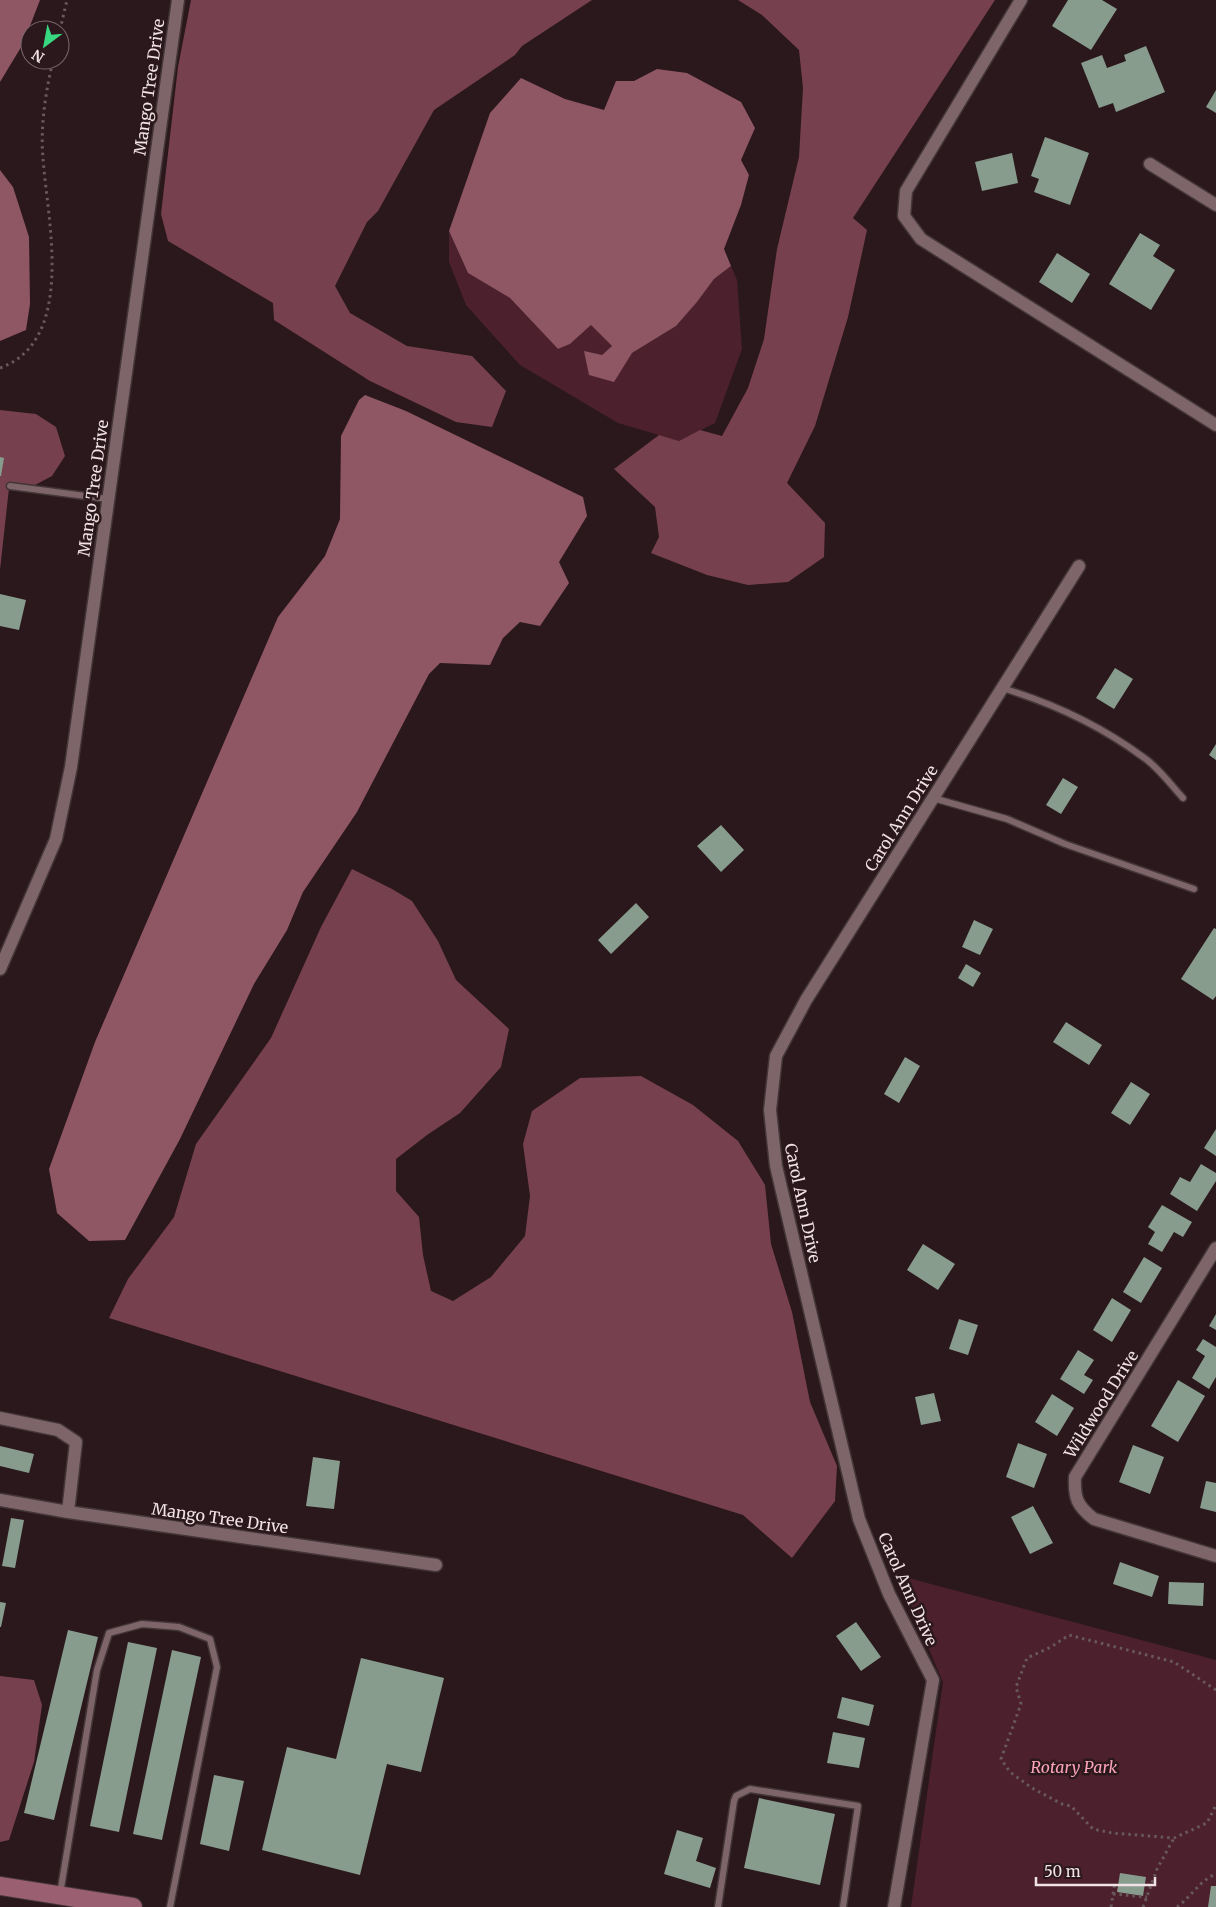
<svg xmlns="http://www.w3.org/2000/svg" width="1216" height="1907" font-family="Merriweather,serif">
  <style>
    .green { fill: #4c212d }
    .forest { fill: #77404f }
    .water { fill: #8f5664 }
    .building { fill: #889c8e }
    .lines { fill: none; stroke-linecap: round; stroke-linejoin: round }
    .lane-casing { stroke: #433538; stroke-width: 9 }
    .street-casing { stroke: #433538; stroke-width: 15 }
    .secondary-casing { stroke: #433538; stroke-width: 20 }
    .path { stroke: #69585c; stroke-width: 3; stroke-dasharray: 2.5 4; stroke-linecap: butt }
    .lane { stroke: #7d656a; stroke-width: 6 }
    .street { stroke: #7d656a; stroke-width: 12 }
    .secondary { stroke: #9a5f70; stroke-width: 18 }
    .labels { text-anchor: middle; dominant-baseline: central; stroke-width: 5; stroke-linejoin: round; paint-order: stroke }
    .street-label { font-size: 16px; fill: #f0e2e5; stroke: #2a181c }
    .park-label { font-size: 16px; font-style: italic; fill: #fca4ba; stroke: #2a181c }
  </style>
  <rect width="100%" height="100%" fill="#2a181c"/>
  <path class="green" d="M449 231 468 273 510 298 558 349 570 344 591 325 612 346 602 355 589 374 632 353 676 326 697 302 714 279 731 266 737 280 742 349 715 423 679 441 618 423 520 365 466 305 449 262Z
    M901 1576 1216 1660V1907H911L943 1682 906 1596Z"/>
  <path class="forest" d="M191 0H592L522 46 515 55 434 110 378 211 367 222 335 286 350 313 407 346 472 356 506 391 492 427 456 422 370 381 274 320 273 303 168 241 161 214 178 67Z
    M738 0H995L853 218 867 230 848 317 815 426 787 483 825 523 824 557 788 582 748 585 707 575 651 553 659 537 655 507 614 469 659 435 679 441 700 430 722 436 748 388 764 339 777 249 799 157 803 88 799 50 762 15Z
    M0 410 36 414 56 427 65 456 52 476 35 485 9 488 0 570Z
    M352 869 392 889 412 901 438 941 456 980 509 1029 501 1067 460 1113 427 1135 396 1159V1191L419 1217 423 1255 431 1291 453 1301 491 1277 525 1236 530 1196 523 1144 532 1111 580 1078 641 1076 693 1105 738 1141 765 1185 771 1244 792 1312 810 1402 837 1466 835 1501 792 1558 743 1515 109 1318 128 1279 174 1217 196 1144 271 1038 321 927Z
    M0 1676 34 1680 42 1705 34 1762 9 1840 0 1842Z"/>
  <path class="water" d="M0 0H40L23 44 0 82Z
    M657 69 687 73 741 102 755 128 741 160 749 175 741 205 724 249 731 266 714 279 697 302 676 326 632 353 614 382 589 375 584 351 602 355 612 346 591 325 570 344 558 349 510 298 468 273 449 231 490 113 521 78 565 99 604 110 616 81H634Z
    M0 170 13 187 29 237 30 304 26 330 0 341Z
    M365 395 406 411 583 497 587 516 559 562 569 583 540 626 520 622 503 638 490 665 440 663 429 674 357 812 303 892 287 930 254 984 180 1139 125 1240 89 1241 57 1213 49 1169 95 1042 278 617 325 556 340 519 341 436 359 400Z"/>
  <path class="building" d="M1068 0H1102L1117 9 1091 50 1052 26Z
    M1146 46 1165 92 1116 112 1113 103 1099 108 1081 63 1102 55 1107 68 1126 61 1124 55Z
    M1216 90V113L1206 107Z
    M1045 137 1089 153 1070 205 1034 192 1039 179 1031 176Z
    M1012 153 1018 183 982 191 975 162Z
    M1140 233 1160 245 1153 256 1175 270 1151 310 1109 284Z
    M1057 253 1090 274 1072 303 1039 282Z
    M0 457 4 458 1 476H0Z
    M0 594 26 600 19 630 0 626Z
    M1115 668 1133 679 1114 709 1096 698Z
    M1216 744V760L1209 755Z
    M1063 778 1078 787 1061 814 1046 805Z
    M721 825 744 850 721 872 697 846Z
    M636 903 649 917 611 954 598 940Z
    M974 920 993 929 980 955 962 947Z
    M1214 928 1216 929V996L1213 1000 1181 979Z
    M966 964 981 973 973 987 958 978Z
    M1066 1022 1102 1045 1089 1065 1053 1042Z
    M905 1057 920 1066 899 1103 884 1094Z
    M1131 1082 1150 1094 1130 1125 1111 1113Z
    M1216 1129V1156L1204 1148Z
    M1201 1164 1216 1173V1181L1197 1211 1170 1194 1180 1177 1190 1182Z
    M1162 1205 1192 1222 1183 1237 1174 1232 1162 1252 1148 1244 1155 1232 1148 1227Z
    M923 1244 955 1264 938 1290 907 1270Z
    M1144 1257 1162 1268 1141 1303 1123 1292Z
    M1112 1298 1131 1310 1112 1342 1093 1330Z
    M1216 1314V1330L1209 1326Z
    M959 1319 978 1325 968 1355 949 1349Z
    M1203 1339 1216 1347V1377L1209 1389 1192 1378 1205 1356 1196 1350Z
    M1078 1350 1094 1360 1084 1375 1093 1380 1084 1394 1060 1379Z
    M1178 1380 1205 1396 1178 1442 1151 1426Z
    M934 1393 941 1421 921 1425 915 1397Z
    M1052 1394 1074 1408 1057 1436 1035 1422Z
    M1018 1443 1047 1454 1034 1488 1006 1477Z
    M1133 1445 1164 1457 1150 1494 1119 1482Z
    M0 1446 34 1454 29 1473 0 1466Z
    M313 1457 340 1461 334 1509 306 1506Z
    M1206 1481 1216 1483V1512L1200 1508Z
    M1033 1506 1053 1543 1030 1554 1011 1517Z
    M11 1518 24 1520 15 1568 2 1566Z
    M1120 1562 1159 1576 1152 1597 1113 1584Z
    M1169 1582 1204 1583 1203 1606 1168 1604Z
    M0 1602 6 1603 1 1627H0Z
    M856 1622 881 1657 861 1671 836 1636Z
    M68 1630 98 1637 54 1820 24 1813Z
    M128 1642 157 1648 119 1832 90 1826Z
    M172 1650 201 1657 162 1840 133 1834Z
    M361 1658 444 1678 421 1772 387 1764 360 1875 262 1850 287 1747 336 1759Z
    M842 1697 874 1705 869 1726 837 1718Z
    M833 1732 865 1738 859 1768 827 1763Z
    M214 1775 244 1781 229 1851 200 1844Z
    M759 1798 835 1814 820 1885 744 1868Z
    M677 1830 703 1838 696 1861 716 1868 710 1888 664 1874Z
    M1120 1873 1146 1877 1143 1896 1117 1892Z
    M1211 1886H1216V1907H1208Z"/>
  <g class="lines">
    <defs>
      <path id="lane" d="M10 486 108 499
        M1002 688C1052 703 1101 726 1143 757 1158 767 1171 785 1183 798
        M933 798 1007 819 1065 844 1194 889
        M60 1894 97 1670 109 1633 142 1624 179 1627 210 1639 217 1667 170 1907
        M718 1907 734 1801 736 1796 750 1789 858 1806 843 1907"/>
      <path id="street" d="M1021 0 906 191 904 216 921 239 1216 425
        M1150 164 1216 205
        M0 969 56 839 71 767 178 0
        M1216 1248 1075 1477C1074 1498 1077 1506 1094 1519L1216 1556
        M0 1418 58 1430 76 1442 68 1512
        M0 1500 68 1512 436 1565
        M894 1907 933 1680 889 1594 859 1519 776 1166 770 1110 776 1056 806 1000 1079 566"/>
      <path id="secondary" d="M0 1886 133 1907"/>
    </defs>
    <use href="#lane" class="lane-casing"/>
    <use href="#street" class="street-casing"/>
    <use href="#secondary" class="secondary-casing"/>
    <path class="path" d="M60 30 67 0
      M0 368C77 340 47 219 43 158 40 126 46 91 53 60
      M1216 1690 1174 1662 1069 1635 1051 1647 1027 1658 1016 1687 1021 1704 1001 1759 1010 1772 1032 1788 1062 1804 1071 1806 1093 1829 1112 1833 1174 1838 1207 1823 1216 1805
      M1113 1894 1147 1897
      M1111 1907 1115 1882
      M1143 1907 1157 1869 1174 1838
      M1177 1907C1191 1897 1200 1880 1216 1874"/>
    <use href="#lane" class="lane"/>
    <use href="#street" class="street"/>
    <use href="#secondary" class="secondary"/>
  </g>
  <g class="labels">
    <g class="street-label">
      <text transform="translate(149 87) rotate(-82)">Mango Tree Drive</text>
      <text transform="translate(93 488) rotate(-82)">Mango Tree Drive</text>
      <text transform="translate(901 818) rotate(-58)">Carol Ann Drive</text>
      <text transform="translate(803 1203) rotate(78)">Carol Ann Drive</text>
      <text transform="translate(1101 1404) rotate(-58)">Wildwood Drive</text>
      <text transform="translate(220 1518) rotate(8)">Mango Tree Drive</text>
      <text transform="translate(908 1589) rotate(66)">Carol Ann Drive</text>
    </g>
    <g class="park-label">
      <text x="1074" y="1767">Rotary Park</text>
    </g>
  </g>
  <g transform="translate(45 45) rotate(212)"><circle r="24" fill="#2a181c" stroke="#79696c"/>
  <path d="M0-4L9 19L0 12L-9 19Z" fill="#37d880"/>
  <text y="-8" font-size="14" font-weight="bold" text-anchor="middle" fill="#f0e2e5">N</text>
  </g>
  <path d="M1036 1877v8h119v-8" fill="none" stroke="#f0e2e5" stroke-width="2.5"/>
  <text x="1044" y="1877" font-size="15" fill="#f0e2e5" stroke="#2a181c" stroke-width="4" paint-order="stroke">50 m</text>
</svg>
